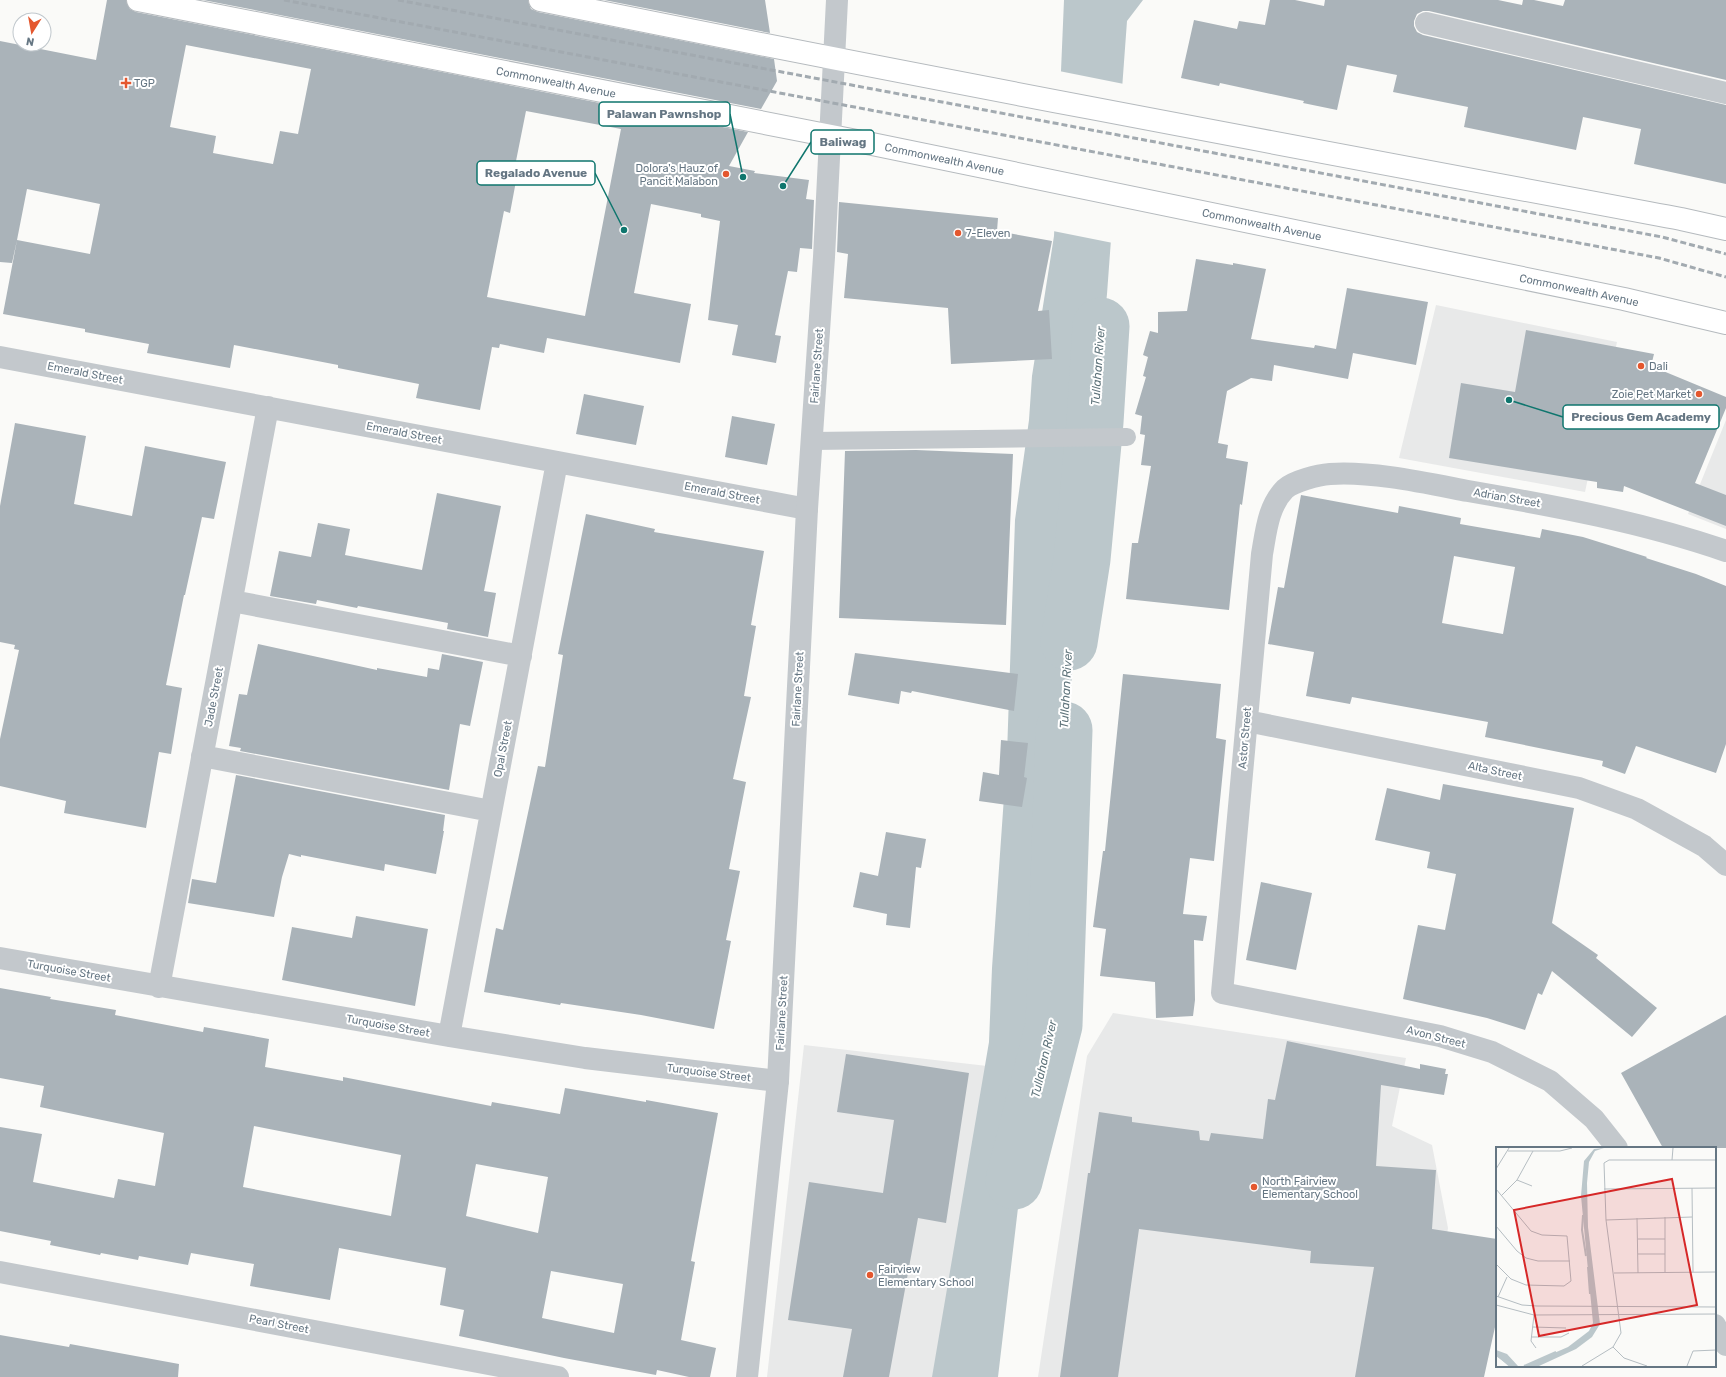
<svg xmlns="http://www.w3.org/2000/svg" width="1726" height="1377" font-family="Rubik,sans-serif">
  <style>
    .built { fill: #e8e9e9 }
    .water { fill: #bbc7cb }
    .pier { fill: #fafaf8 }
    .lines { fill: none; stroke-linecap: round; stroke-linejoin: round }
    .river { stroke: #bbc7cb; stroke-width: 57 }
    .building { fill: #aab3b9; fill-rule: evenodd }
    .primary-casing { stroke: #b5babe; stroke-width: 24 }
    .service { stroke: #c3c8cc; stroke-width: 18 }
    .minor { stroke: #c3c8cc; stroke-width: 22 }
    .tertiary { stroke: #c3c8cc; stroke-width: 22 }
    .primary { stroke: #fff; stroke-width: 22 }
    .rail { stroke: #a2aab0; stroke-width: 3; stroke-dasharray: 6 3; stroke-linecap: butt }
    .poi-dot { fill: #e4572e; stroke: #fff; stroke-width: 1.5 }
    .labels { text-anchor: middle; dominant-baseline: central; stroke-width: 4; stroke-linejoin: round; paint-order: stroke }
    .street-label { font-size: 11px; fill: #657683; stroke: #fff }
    .poi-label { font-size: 11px; fill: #657683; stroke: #fff; text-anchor: start }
    .water-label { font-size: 12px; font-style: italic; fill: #60757c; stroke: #fff }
    .inset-river { fill: none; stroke: #bbc7cb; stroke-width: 2 }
    .inset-road { fill: none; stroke: #b5bdc2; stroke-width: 1 }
    .view { fill: #d62828; fill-opacity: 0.15; stroke: #d62828; stroke-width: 2 }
    .inset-edge { fill: none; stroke: #657683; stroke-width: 2 }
    .leader { fill: none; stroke: #0f766e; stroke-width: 1.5 }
    .callout-dot { fill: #0f766e; stroke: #fff; stroke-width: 1.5 }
    .callout { fill: #fff; stroke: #0f766e; stroke-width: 1.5 }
    .callout-label { font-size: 12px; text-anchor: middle; font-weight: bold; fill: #657683 }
  </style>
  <rect width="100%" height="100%" fill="#fafaf8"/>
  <path class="built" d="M1436 305 1617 342 1585 492 1399 458Z
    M1726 420V529L1688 514Z
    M1113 1013 1406 1058 1392 1126 1432 1145 1448 1228 1433 1321 1422 1377H1038L1087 1056Z
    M804 1045 996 1067 944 1377H767Z"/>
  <path class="water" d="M1064 0H1143L1127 21 1107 294 1085 513 1052 923 1043 960 1048 1025 1024 1157 998 1377H932L989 1042 992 968 1007 754 1015 520 1029 420 1032 376 1054 236Z"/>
  <path class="pier" d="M1059 71 1124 84 1113 243 1053 231Z"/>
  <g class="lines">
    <path class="river" d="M1069 642 1082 559 1095 422 1101 326
      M1014 1181 1054 1025 1064 730"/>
  </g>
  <path class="building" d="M107 0H126L130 9 136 12 748 132 729 166 755 171 754 173 809 180 806 199 814 200 812 249 800 248 797 272 788 271 775 335 781 336 776 363 732 355 738 325 708 320 720 221 701 217V214L651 204 634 293 691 304 680 363 547 338 544 353 500 344 499 348 492 347 480 410 416 398 419 384 338 368V365L234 345 230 368 147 353 149 344 85 332V329L3 314 17 240 12 263 0 262V41L96 60ZM186 45 311 69 298 134 280 131 273 164 213 153 216 136 170 127ZM526 111 621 129 585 316 487 297 504 211 510 213 516 181H512ZM27 189 100 204 90 254 17 240Z
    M203 0H528L531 9 538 12 774 59 777 81 761 109Z
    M604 0H765L770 33 685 16Z
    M1270 0H1295L1324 6 1325 0H1498L1522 5 1523 0H1534L1563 6 1565 0H1726V80L1429 11H1423L1417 14 1414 21V26L1417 32 1423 35 1726 105V184L1634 164 1641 129 1583 117 1576 150 1464 127 1468 107 1393 92 1397 75 1347 65 1337 110 1303 103 1304 101 1220 83 1219 86 1181 78 1194 20 1237 29 1239 21 1265 25Z
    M839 202 998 218 997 231 1052 241 1038 311 1049 310 1052 359 951 364 948 308 844 298 848 254 837 252Z
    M1196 259 1233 265V263L1266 269 1251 339 1314 348 1315 345 1336 349 1347 288 1428 302 1416 365 1353 353 1348 379 1274 365 1272 381 1251 378 1227 391 1218 443 1228 445 1226 458 1248 462 1242 505 1240 504 1229 610 1126 599 1132 543H1138L1151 466 1141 465 1145 435 1140 434 1142 416 1135 414 1146 377 1143 376 1148 357 1143 355 1150 331 1158 333V312L1187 311Z
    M1526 330 1654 354 1651 366 1726 397V408L1695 483 1726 495V526L1624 486 1623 492 1597 488V482L1449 458 1461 383 1515 392Z
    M584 394 644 406 636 445 576 434Z
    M732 416 775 424 767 465 725 457Z
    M15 423 86 436 74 504 132 516 145 446 226 462 214 519 202 517 185 595H184L166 685 182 688 171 754 159 752 146 828 64 813 66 801 0 786V739L19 650 14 649 15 645 0 642V506Z
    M916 450 1013 454 1006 625 839 618 845 451Z
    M437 493 501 506 484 591 496 593 488 637 447 629 448 623 358 606 357 608 317 600 316 604 270 596 279 551 311 557 318 523 350 529 345 555 422 570Z
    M1301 495 1398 513 1399 506 1461 518 1460 524 1540 538 1542 529 1583 537 1647 557 1646 558 1696 574 1726 586V744L1716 773 1636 746 1625 774 1602 766 1603 761 1485 737 1488 722 1352 697 1350 704 1306 696 1314 652 1268 644 1278 587 1284 588ZM1454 556 1515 567 1503 634 1442 623Z
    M586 514 655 529 654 532 764 551 751 625 756 626 744 696 751 697 733 779 746 782 729 869 740 871 726 940 731 941 714 1029 641 1015 561 1003 560 1005 484 992 496 928 503 930 538 766 545 767 563 655 558 654Z
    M258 644 377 670V668L427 677 428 668 439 670 442 654 483 662 470 726 460 724 449 790 240 751 241 748 229 746 239 694 247 695Z
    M855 653 1018 674 1014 711 912 691 911 693 901 691 899 704 848 695Z
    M1123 674 1221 684 1216 738 1226 740 1214 861 1190 858 1183 914 1207 916 1203 941 1194 940 1195 1000 1193 1016 1156 1018 1155 982 1100 976 1106 929 1093 927 1103 851H1105Z
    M1001 740 1028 743 1024 777 1027 778 1022 807 979 801 983 772 999 775Z
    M236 775 445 815 443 831H444L436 874 385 864 384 871 301 855V857L289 854 282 877 274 917 188 903 192 879 216 883Z
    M1443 784 1574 808 1552 923 1598 955 1596 958 1657 1008 1632 1037 1552 971 1542 995 1538 993 1525 1030 1487 1018 1403 999 1418 925 1445 930 1456 874 1427 868 1430 852 1375 840 1387 788 1440 800Z
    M886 832 926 839 921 868 916 867 910 928 886 925 887 914 853 907 860 872 878 876Z
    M1261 882 1312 893 1296 970 1246 960Z
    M356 916 428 929 415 1006 282 980 292 927 352 938Z
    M0 988 51 997 50 999 116 1010 115 1015 203 1032 204 1027 269 1039 265 1067 343 1081V1077L491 1106 492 1102 560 1114 565 1088 646 1102V1100L718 1113 691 1261 695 1262 681 1340 716 1348 710 1377H689L657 1370 656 1375 564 1358 459 1336 464 1310 440 1305 446 1268 339 1248 330 1300 250 1286 254 1264 191 1253 188 1265 139 1256 138 1260 101 1253 100 1255 50 1245 51 1241 0 1231V1127L42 1134 33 1182 114 1198 118 1179 155 1186 164 1133 40 1107 44 1086 0 1078ZM254 1126 401 1155 391 1216 243 1187ZM476 1164 548 1177 538 1233 466 1216ZM551 1271 623 1284 614 1333 542 1318Z
    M1726 1015V1148H1663L1621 1073Z
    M1287 1041 1420 1069V1064L1446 1069 1445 1074H1448L1444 1095 1381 1085 1376 1166 1436 1170 1432 1229 1497 1239V1318L1484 1377H1355L1374 1267 1310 1263 1311 1251 1139 1229 1118 1377H1060L1088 1173H1090L1099 1112 1132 1117V1122L1199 1131 1200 1140 1209 1141 1211 1133 1263 1139 1268 1099 1275 1100Z
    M846 1054 969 1073 946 1223 918 1218 889 1377H843L852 1329 788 1320 809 1182 883 1193 894 1120 837 1112Z
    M0 1335 69 1347 70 1344 179 1364 178 1377H0Z"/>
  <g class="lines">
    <defs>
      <g id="primary">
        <path id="s1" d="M138 0 872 144 1624 299 1726 323"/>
        <path d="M540 0C920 77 1301 148 1681 219L1726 229"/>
      </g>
    </defs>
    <use href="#primary" class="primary-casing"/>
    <path class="service" d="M812 441 1127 437"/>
    <path class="minor" d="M1426 23 1726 93
      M0 357 807 509
      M232 601 521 656
      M1247 721 1579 788 1637 809 1704 846 1726 865
      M202 756 491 811
      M0 958 449 1036 585 1058 778 1081
      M159 987 268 407
      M449 1036 557 462
      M1617 1148 1594 1119 1550 1081 1492 1052 1440 1036 1222 993 1262 554C1266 532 1268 506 1285 489 1294 481 1318 475 1330 474 1372 471 1426 483 1468 491 1555 506 1642 522 1726 551
      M0 1272 558 1377
      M1715 1325 1726 1345"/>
    <path class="tertiary" d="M747 1377 778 1081 807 509 824 257 837 0"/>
    <use href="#primary" class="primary"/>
    <path class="rail" d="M284 0 1659 258 1726 277
      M398 0 1662 237 1726 254"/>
  </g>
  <g class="poi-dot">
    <path d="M124 77h4v4h4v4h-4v4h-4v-4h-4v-4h4z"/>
    <circle cx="726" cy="174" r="4"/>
    <circle cx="958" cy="233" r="4"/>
    <circle cx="1641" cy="366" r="4"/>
    <circle cx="1699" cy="394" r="4"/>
    <circle cx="1254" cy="1187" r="4"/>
    <circle cx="870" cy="1275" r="4"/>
  </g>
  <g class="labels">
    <g class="street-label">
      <text stroke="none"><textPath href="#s1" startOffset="426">Commonwealth Avenue</textPath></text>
      <text stroke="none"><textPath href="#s1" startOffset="822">Commonwealth Avenue</textPath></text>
      <text stroke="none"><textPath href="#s1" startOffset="1146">Commonwealth Avenue</textPath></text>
      <text stroke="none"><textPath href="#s1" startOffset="1470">Commonwealth Avenue</textPath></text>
      <text transform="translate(817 366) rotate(-86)">Fairlane Street</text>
      <text transform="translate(85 373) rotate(11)">Emerald Street</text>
      <text transform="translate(404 433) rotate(11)">Emerald Street</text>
      <text transform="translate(722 493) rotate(11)">Emerald Street</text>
      <text transform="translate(1507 498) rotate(10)">Adrian Street</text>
      <text transform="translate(798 689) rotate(-87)">Fairlane Street</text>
      <text transform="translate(214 697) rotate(-79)">Jade Street</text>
      <text transform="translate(1245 738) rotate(-85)">Astor Street</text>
      <text transform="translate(503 749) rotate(-79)">Opal Street</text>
      <text transform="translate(1495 771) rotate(12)">Alta Street</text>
      <text transform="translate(69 971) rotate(10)">Turquoise Street</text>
      <text transform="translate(782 1013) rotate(-87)">Fairlane Street</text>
      <text transform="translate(388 1026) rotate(10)">Turquoise Street</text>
      <text transform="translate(1436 1037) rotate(14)">Avon Street</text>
      <text transform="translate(709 1073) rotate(7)">Turquoise Street</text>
      <text transform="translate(279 1324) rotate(11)">Pearl Street</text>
    </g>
    <g class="poi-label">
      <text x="134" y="83">TGP</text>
      <text x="718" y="168" text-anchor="end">Dolora's Hauz of<tspan x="718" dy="13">Pancit Malabon</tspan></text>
      <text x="966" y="233">7-Eleven</text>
      <text x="1649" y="366">Dali</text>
      <text x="1691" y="394" text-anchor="end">Zoie Pet Market</text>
      <text x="1262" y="1181">North Fairview<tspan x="1262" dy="13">Elementary School</tspan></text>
      <text x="878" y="1269">Fairview<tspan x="878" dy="13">Elementary School</tspan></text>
    </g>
    <g class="water-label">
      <text transform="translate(1098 366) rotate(-86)">Tullahan River</text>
      <text transform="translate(1066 689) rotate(-87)">Tullahan River</text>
      <text transform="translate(1044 1059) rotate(-77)">Tullahan River</text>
    </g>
  </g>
  <g transform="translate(1496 1147)">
    <rect width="220" height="220" fill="#fafaf8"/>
    <path d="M108 1 99 4 93 15 91 36 92 80 104 177 96 190 80 202 43 219H28L72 200 93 184 97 176 85 49 88 14 98 2ZM0 203 11 207 22 219H14L0 209Z" fill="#bbc7cb"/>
    <path class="inset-river" d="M87 68 86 83 90 109M92 120 94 147M0 207 14 219M28 219 60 205"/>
    <path class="inset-road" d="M12 4H64L76 1M176 13 177 1M0 22 13 1M21 33 36 39M196 41 197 125M0 42 35 84 46 88 71 89 75 134 68 139 30 138 15 132 0 117M108 42 220 41M5 49 21 33 37 4M169 70V125M141 71 142 126M110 73 196 70M0 79 21 104 30 111 42 114H74M142 92H169M142 107H169M118 126 220 125M0 149 26 158 41 159 220 160M2 150 11 130M0 158 38 168 220 167M38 168 35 194 40 201M37 180 70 181M36 190H65L73 186M117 200 128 211 151 219M86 219 117 200 125 186 110 73 108 16 113 13H220M191 219 197 204 220 203"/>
    <path class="view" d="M176 32 201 158 43 189 18 63Z"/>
    <rect width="220" height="220" class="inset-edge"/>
  </g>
  <path class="leader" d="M743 177L730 114M783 186L811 142M624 230L595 173M1509 400L1563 417"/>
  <g class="callout-dot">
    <circle cx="743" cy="177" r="4"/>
    <circle cx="783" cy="186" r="4"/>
    <circle cx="624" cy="230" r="4"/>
    <circle cx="1509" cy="400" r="4"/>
  </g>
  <g class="callout">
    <rect x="599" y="102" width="131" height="24" rx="4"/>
    <rect x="811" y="130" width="63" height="24" rx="4"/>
    <rect x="477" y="161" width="118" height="24" rx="4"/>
    <rect x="1563" y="405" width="156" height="24" rx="4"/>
  </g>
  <g class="callout-label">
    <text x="664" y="118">Palawan Pawnshop</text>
    <text x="843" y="146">Baliwag</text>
    <text x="536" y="177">Regalado Avenue</text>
    <text x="1641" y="421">Precious Gem Academy</text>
  </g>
  <g transform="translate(32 32) rotate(191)"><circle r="19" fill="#ffffff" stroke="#c1c8cd"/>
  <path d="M0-3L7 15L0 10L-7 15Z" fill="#e4572e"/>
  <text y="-6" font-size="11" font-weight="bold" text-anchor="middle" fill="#657683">N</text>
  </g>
</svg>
